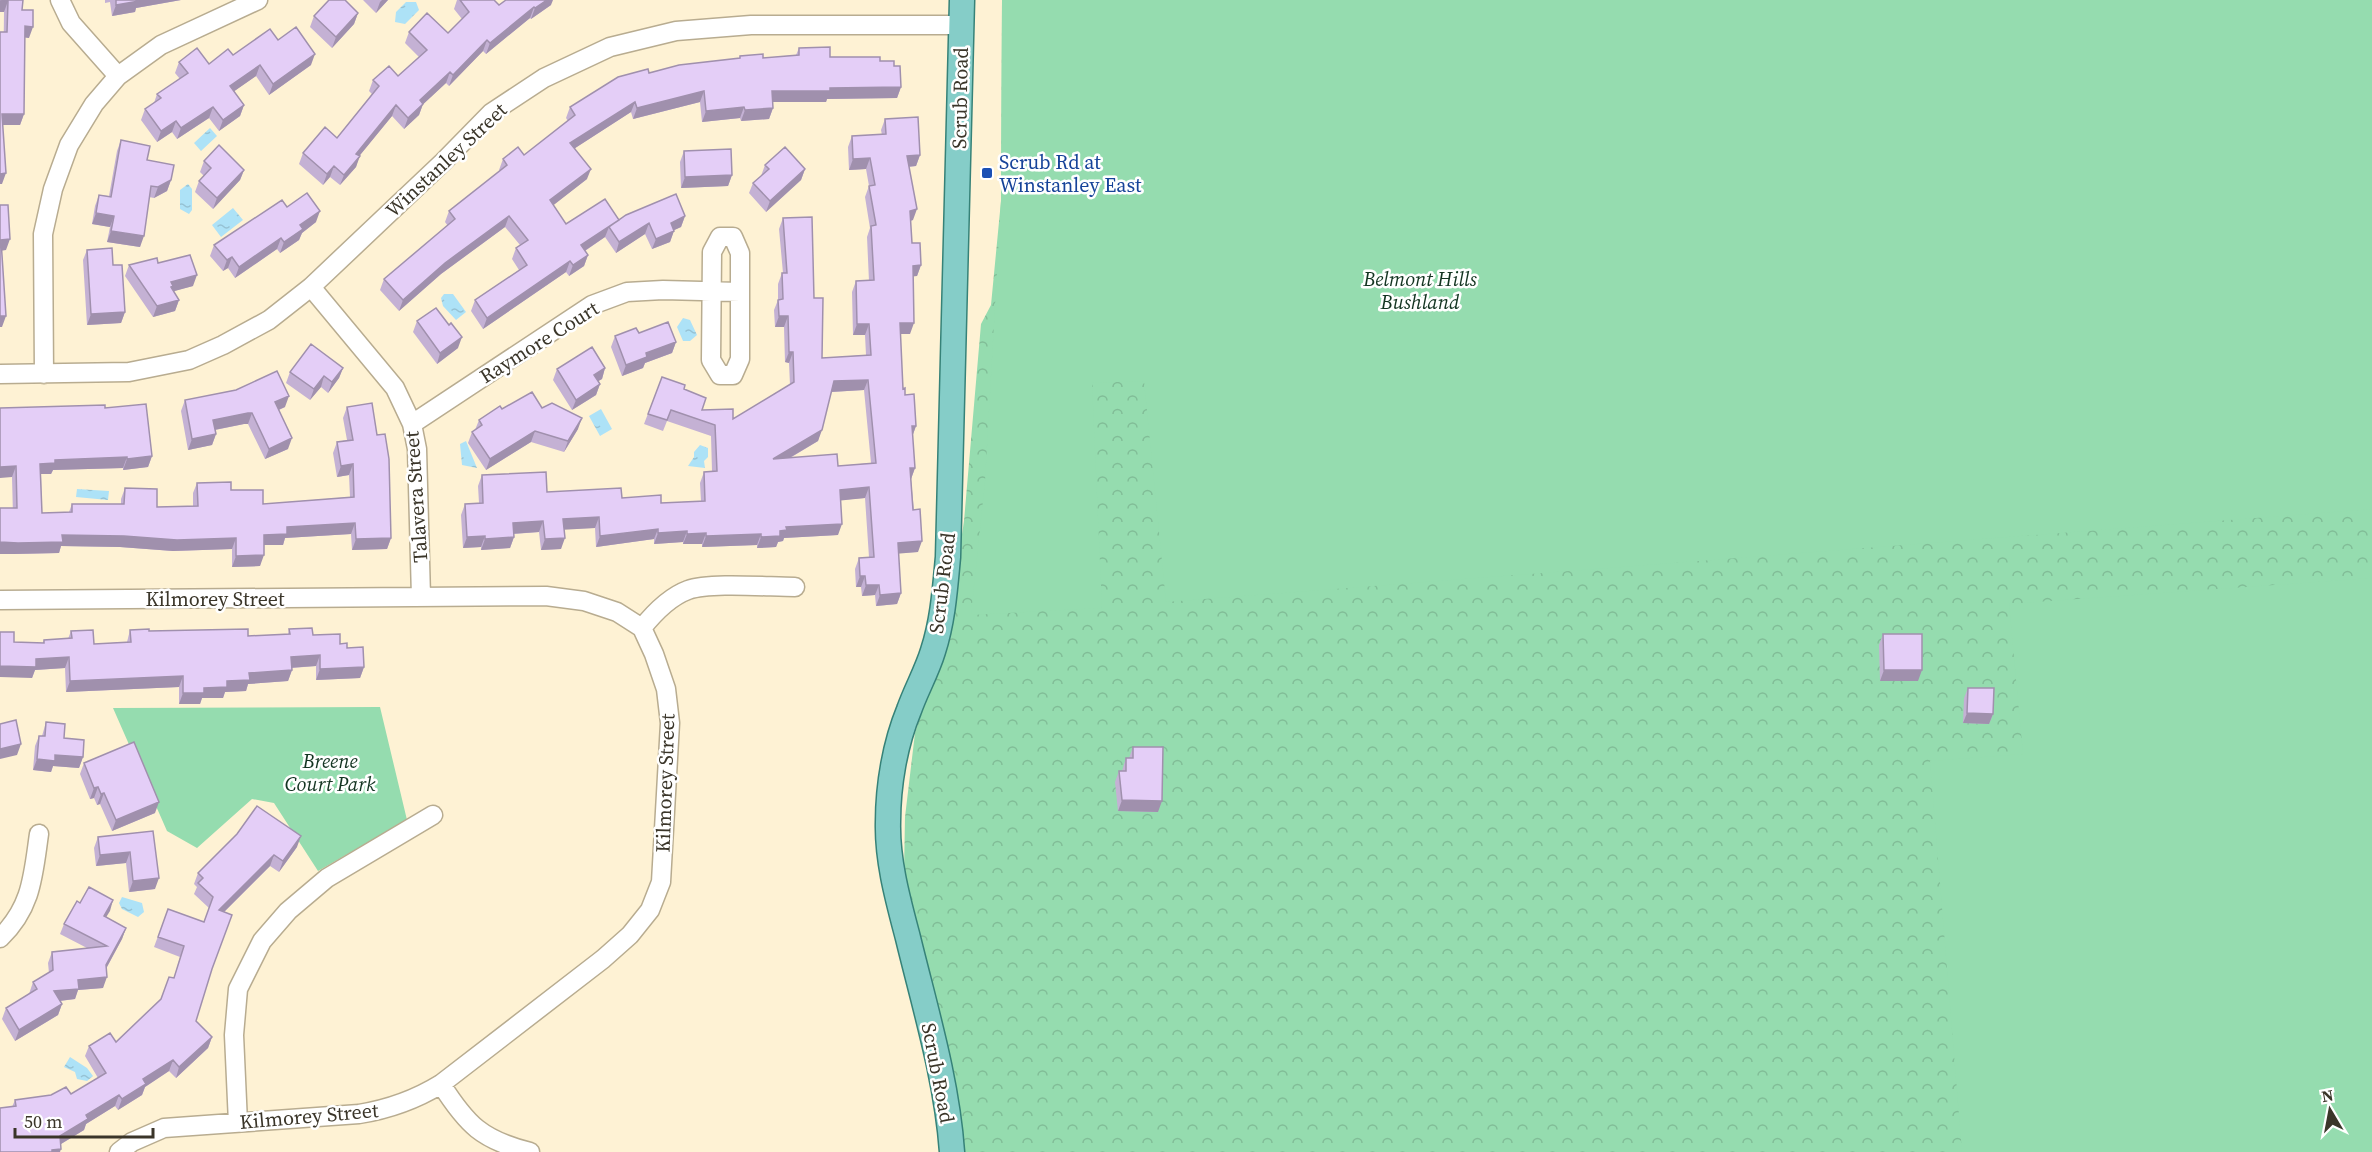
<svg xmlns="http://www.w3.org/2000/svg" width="2372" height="1152" font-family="'Source Serif 4',serif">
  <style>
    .forest { fill: url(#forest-crowns) }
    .park { fill: #95dcaf }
    .water { fill: url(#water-ripples) }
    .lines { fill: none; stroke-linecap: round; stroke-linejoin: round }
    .minor-casing { stroke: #b8ac90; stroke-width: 21 }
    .major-casing { stroke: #368278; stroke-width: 27 }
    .minor { stroke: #fff; stroke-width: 18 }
    .major { stroke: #85cdc8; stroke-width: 24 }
    .wall { fill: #c4b1d4; fill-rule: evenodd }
    .shaded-wall { fill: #a090ad }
    .building { fill: #e4cef7; stroke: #a090ad; stroke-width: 1.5; fill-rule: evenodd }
    .transit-dot { fill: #1a4fb4; stroke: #fff; stroke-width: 2 }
    .labels { text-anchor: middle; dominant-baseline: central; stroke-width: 5; stroke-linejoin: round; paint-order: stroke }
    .street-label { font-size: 20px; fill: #3a3529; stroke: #fff }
    .transit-label { font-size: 20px; fill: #164399; stroke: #fff; text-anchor: start }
    .park-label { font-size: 20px; font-style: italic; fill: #133421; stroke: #fff }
  </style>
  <defs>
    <pattern id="forest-crowns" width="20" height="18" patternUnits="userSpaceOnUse" patternTransform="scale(1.5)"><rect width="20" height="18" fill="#95dcaf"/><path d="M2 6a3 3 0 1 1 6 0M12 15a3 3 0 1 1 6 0" fill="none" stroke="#81bd97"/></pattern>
    <pattern id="water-ripples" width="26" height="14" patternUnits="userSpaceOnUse" patternTransform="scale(1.5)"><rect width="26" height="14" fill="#ade2f7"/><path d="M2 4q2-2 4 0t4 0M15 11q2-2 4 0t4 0" fill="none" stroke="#96c2d4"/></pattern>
  </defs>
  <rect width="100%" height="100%" fill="#fef2d4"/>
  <path class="forest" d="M1002 0H2372V1152H958L954 1092 904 872 905 817 915 733 947 634 964 521 981 324 991 305 1001 201Z"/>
  <path class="park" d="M1002 0H2372V509L1166 602 1144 381 1092 383 1102 608 971 615 985 481 1001 201Z
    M2372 578V1152H1962L1930 761 2023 754 2009 604Z
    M380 707 407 820 318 871 274 803 252 799 197 848 167 831 113 708Z"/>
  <path class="water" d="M406 2H416L419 10 405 24 395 22 396 12Z
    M210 128 217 136 201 151 194 143Z
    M188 184 192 189V210L189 214 180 209V190Z
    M233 208 243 220 221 237 212 225Z
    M444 294H453L466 312 456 320 443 306 441 298Z
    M683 318 690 320 697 335 690 341H683L677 327Z
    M601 409 612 429 600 436 589 416Z
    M466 441 477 468 462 465 460 444Z
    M700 445 708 448V457L704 461 705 468 688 466 694 457V452Z
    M77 489 109 491 108 500 76 497Z
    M122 897 142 903 144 912 138 917 122 909 119 903Z
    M70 1057 87 1068 93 1076 87 1081 77 1079 75 1072 64 1067Z"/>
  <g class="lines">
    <defs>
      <path id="minor" d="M60 0 71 23 118 76
        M720 237H733L740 253V359L733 375H720L711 360 712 252Z
        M311 287 395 388 412 424 417 449 421 597
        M0 374 129 372 189 360 223 345 269 320 311 287 443 162 491 113 544 78 610 47 676 31 751 25H962
        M44 374 43 234 53 189 69 145 94 104 118 76 161 45 258 0
        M412 424 592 305 627 292 663 290 740 292
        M0 600 546 596 584 601 617 612 642 628 654 654 666 689 670 723 661 882 650 910 630 935 603 959 441 1084C415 1100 390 1109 359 1114L164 1128 132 1142 119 1152
        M642 628C654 613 669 597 688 590 710 582 769 587 795 587
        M0 938C32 907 33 876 39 834
        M441 1084C467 1125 482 1140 530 1152
        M238 1123 234 1035 238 989 262 941 288 911 327 878 433 815"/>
      <path id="major" d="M952 1152C947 1080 925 1008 908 938 898 900 887 861 888 822 888 785 895 744 909 710 916 690 927 671 933 651 943 620 945 589 948 557L962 0"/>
    </defs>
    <use href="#minor" class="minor-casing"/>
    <use href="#major" class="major-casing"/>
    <use href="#minor" class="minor"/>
    <use href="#major" class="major"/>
  </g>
  <path class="wall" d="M0 0H23L22 10 29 38 25 37 24 114 20 125H3L2 184 4 12H0Z
    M105 0H181L136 8 135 12 112 16 110 2 105 3Z
    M363 0H388L376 13Z
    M457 0H494L499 5H551L531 19 530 18 486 54 483 51 449 86 446 83 423 104 419 115 404 129 392 116 359 156 356 167 340 185 330 177 323 185 299 164 303 153 337 138 372 94 369 91 373 80 398 76 419 57 405 43 409 32 448 33 462 19 454 9Z
    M358 13 354 24 332 48 310 27 314 16Z
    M278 40 311 65 269 95 256 76 234 91 244 105 240 116 219 131 209 118 177 139 172 132 157 142 141 120 145 109 154 103 157 94 180 79 175 73 179 62 209 64Z
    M799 48 830 57 880 61 894 66 901 87 897 98 827 99 826 102H773V108L769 119 741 121 740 118 702 122 700 102 633 119 631 112 575 148 587 179 553 205 566 224 685 216 681 227 674 230 670 242 652 249 645 234 616 253 605 237 585 251 588 255 584 266 569 276 566 272 483 329 471 311 475 300 519 270 512 259 516 248 520 245 505 227 441 274 399 311 380 290 384 279 448 226 445 222 449 211 500 171 499 170 503 159 524 155 568 121 566 118 570 107 649 73 739 59 740 56 763 58 796 55Z
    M885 119 920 155 916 166 909 167 913 220 910 221 912 243 921 265 917 276H913L910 334H900L903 389 916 426 912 437 915 468 911 479 918 552 898 553 901 593 897 604 876 606 875 595 862 596 861 587H856L855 569 859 558 869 557 865 498 840 500 838 535 784 538 783 541 778 542 776 547 757 548V545L702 547V544H683V542L654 544V539L596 547 595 528 564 529 561 549 541 550 539 532 514 534V537L510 548 481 550V547L463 548 461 515 465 504 479 503 478 486 482 475 547 492 622 498 661 503 701 501 700 483 704 472 712 471 711 436 667 421 663 431 644 424 662 377 684 389 702 410 733 419 790 385 789 363 785 362 784 327H775L774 310 778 300V284L782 273H783L779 229 783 218 814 298 822 358 866 355 865 335H853L852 292 856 281H869L867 237 870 228 865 197 869 186 866 169 849 170 848 147 852 136 882 135 881 130ZM864 390 871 463 838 466 790 458 818 441 831 392Z
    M121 140 171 180 167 191 154 198 149 197 140 247 107 242 110 227 92 224 95 206 99 195 109 196 117 151Z
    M684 151 732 175 728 186 681 188 680 162Z
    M204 161 244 170 240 180 213 209 195 192 199 181 204 176 200 172Z
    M765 165 805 169 801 180 766 212 749 193 753 183 761 176Z
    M287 207 316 222 302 233 299 240 280 253 277 249 235 278 228 268 223 271 210 256 214 245Z
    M87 250 113 265 125 312 121 323 87 325 83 260Z
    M158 263 193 286 174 291 179 300 175 311 153 317 125 276 129 265Z
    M417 321 458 348 437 364 413 332Z
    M639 333 676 342 672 353 645 363 643 368 622 376 611 347 615 336Z
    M343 368 339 378 328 393 321 387 310 400 286 383 290 372Z
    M605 368 602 379 598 381 600 384 596 395 572 410 553 380 557 369Z
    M185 400 285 407 279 410 288 449 265 459 248 424H244L215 430 216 434 212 445 188 450 181 411Z
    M347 407 391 538 387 549 352 550 351 534 285 538 283 545H264L260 566 232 567V549L173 551 120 547 61 546 59 553 14 554 12 477 0 408H105L152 456 148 467 123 470V468L53 470 51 474H41L42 513 69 512 72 504H121V499L125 488 157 507 193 506V493L197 483 231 490 263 504 350 497 349 475 337 477 333 453 337 442 347 440 343 418Z
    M542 408 578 429 564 452 531 442 486 470 468 443 472 432 475 430 479 420 502 409Z
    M289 629 340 644 347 648 364 667 360 678 316 680V666L292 668V670L288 681 248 684 246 691 225 692 223 698H202L200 704H179V687L66 692 65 668 35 670 32 678 14 642 43 643 44 640 68 639 71 631 94 644 127 642 130 630 149 631 248 636 288 634Z
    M1883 634 1918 681H1880L1879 645Z
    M1968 688 1993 714 1989 724 1963 723 1964 698Z
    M46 722 64 738 83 757 79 768 53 766 51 772 33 770 35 746 39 736H42Z
    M1133 747 1158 812 1118 811 1115 782 1119 771H1122L1126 758H1129Z
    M84 763 155 813 112 831 100 804 97 805 94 798 90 799 80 774Z
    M153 831 155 889 129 892 126 863 96 866 94 848 98 837Z
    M297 847 279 872 270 866 224 912 211 971 196 1021 212 1037 208 1048 176 1078 169 1071 145 1087 142 1095 118 1110 115 1106 86 1124 84 1130 61 1144 12 1107 15 1100 71 1094 98 1078 85 1056 89 1046 116 1042 161 1000 174 978 180 957 154 947 168 909 204 922 209 908 194 894 197 887 194 884 198 873Z
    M113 900 106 917 126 928 122 939 106 969 103 988 78 990 75 999 60 1001 62 1004 58 1015 15 1041 2 1019 6 1008 29 994 33 982 49 973 48 963 52 952 87 948 60 934 64 924 80 903Z"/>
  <path class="shaded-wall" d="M137 0H181L136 8 135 12 112 16 116 5Z
    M382 0H388L376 13 380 2Z
    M547 0H553L551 5 531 19 535 8Z
    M0 1H8L4 12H0Z
    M534 7 530 18 486 54 490 43Z
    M358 13 354 24 332 48 336 37Z
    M25 26 33 27 29 38 21 37Z
    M487 40 483 51 449 86 453 75Z
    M315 54 311 65 269 95 273 84Z
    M260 65 256 76 226 97 230 86Z
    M450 72 446 83 416 111 420 100Z
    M901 87 897 98 827 99 826 102H768L772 91 830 88Z
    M704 91 700 102 633 119 637 108Z
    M635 102 631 112 566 154 570 143Z
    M423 104 419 115 404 129 408 118Z
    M244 105 240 116 219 131 223 120Z
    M396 105 392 116 352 165 356 154Z
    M213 107 209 118 177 139 181 128Z
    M744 107 740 118 702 122 706 111Z
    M773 108 769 119 741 121 745 110Z
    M2 114H24L20 125H0Z
    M176 121 172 132 157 142 161 131Z
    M920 155 916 166 903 167 907 156Z
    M360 156 356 167 340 185 344 175Z
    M870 158 866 169 849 170 853 159Z
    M334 166 330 177 323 185 327 174Z
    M591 169 587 179 546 211 550 200Z
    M805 169 801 180 766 212 770 201Z
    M244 170 240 180 213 209 217 198Z
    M6 173 2 184H0V174Z
    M732 175 728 186 681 188 685 177Z
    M171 180 167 191 154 198 158 187Z
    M917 209 913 220 906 222 910 211Z
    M320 211 316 222 302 233 299 240 280 253 284 242 300 225Z
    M96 213 114 216 110 227 92 224Z
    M509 216 505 227 441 274 399 311 403 300 445 263Z
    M685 216 681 227 668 233 674 231 670 242 652 249 656 239 671 223Z
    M649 223 645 234 616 253 619 242Z
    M609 227 605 237 577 256 581 245Z
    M111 231 144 236 140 247 107 242Z
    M281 238 277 249 235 278 239 267Z
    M10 239 6 250 0 251 1 240Z
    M588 255 584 266 569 276 573 265Z
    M232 257 228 268 223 271 227 260Z
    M570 261 566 272 483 329 487 318Z
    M921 265 917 276 909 277 913 266Z
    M197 275 193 286 171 292V282Z
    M179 300 175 311 153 317 157 306Z
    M125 312 121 323 87 325 91 314Z
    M0 316H6L2 327H0Z
    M779 316H788L784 327H775Z
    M900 323H914L910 334H896Z
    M857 324H869L865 335H853Z
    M462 337 458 348 437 364 440 353Z
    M676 342 672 353 645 363 643 368 622 376 626 365 646 353Z
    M789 352H793L789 363 785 362Z
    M343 368 339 378 328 393 332 382Z
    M605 368 602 379 590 386 594 375Z
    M324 376 321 387 310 400 314 389Z
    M868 380 864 390 830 392 834 381Z
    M600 384 596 395 572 410 576 400Z
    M289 396 285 407 271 413 275 402Z
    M248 413H252L248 424H244L209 431 213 420Z
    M582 418 578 429 564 452 568 441Z
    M912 426H916L912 437Z
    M822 430 818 441 769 470 773 459Z
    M535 431 531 442 486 470 490 459Z
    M216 434 212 445 188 450 192 439Z
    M292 438 288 449 265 459 269 449Z
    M152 456 148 467 123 470 127 459Z
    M127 457 123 468 53 470 51 474H36L40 464 55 460Z
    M353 464 349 475 337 477 341 466Z
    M16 466 12 477 0 478V467Z
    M910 468H915L911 479Z
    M869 487 865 498 836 501 840 490Z
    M599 517 595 528 559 530 563 519Z
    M543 521 539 532 509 534 513 523Z
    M355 523 351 534 285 538 283 545H260L264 535 287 527Z
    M842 524 838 535 784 538 783 541 778 542 776 547 757 548 761 537 780 531 786 527Z
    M658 529 654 539 596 547 600 536Z
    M687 531 683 542 654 544 658 533Z
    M706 533 702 544H683L687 534Z
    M761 534 757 545 702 547 706 536Z
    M62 535 236 538 232 549 173 551 120 547 61 546 59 553 14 554H0V542Z
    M485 536 481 547 463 548 467 537Z
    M514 537 510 548 481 550 485 539Z
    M391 538 387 549 352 550 356 539Z
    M565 538 561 549 541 550 545 539Z
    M922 541 918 552 894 554 898 543Z
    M264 555 260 566 232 567 236 556Z
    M860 576H865L861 587H856Z
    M866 585H879L875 595 862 596Z
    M901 593 897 604 876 606 880 595Z
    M320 655 316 666 287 668 291 657Z
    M69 657 65 668 35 670 32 678 0 677V666L36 659Z
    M364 667 360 678 316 680 320 669Z
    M292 670 288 681 248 684 246 691 225 692 223 698H202L200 704H179L183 693 227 681 249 673Z
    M1884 670H1922L1918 681H1880Z
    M183 676 179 687 66 692 70 681Z
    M1967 713 1993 714 1989 724 1963 723Z
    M21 744 17 755 0 759V749Z
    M55 755 83 757 79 768 53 766 51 772 33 770 37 759Z
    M98 787 94 798 90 799 94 788Z
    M104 793 100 804 97 805 101 794Z
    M1122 800 1162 801 1158 812 1118 811Z
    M159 802 155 813 112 831 116 820Z
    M301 836 297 847 279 872 283 861Z
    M130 852 126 863 96 866 100 855Z
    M274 855 270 866 215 921 219 910Z
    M159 878 155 889 129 892 133 881Z
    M113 900 110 911 100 927 104 916Z
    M126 928 122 939 102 976 106 965Z
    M107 977 103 988 78 990 75 999 50 1002 54 991 78 980Z
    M62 1004 58 1015 15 1041 19 1030Z
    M212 1037 208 1048 176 1078 179 1067Z
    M173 1060 169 1071 145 1087 142 1095 118 1110 122 1099 143 1079Z
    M119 1095 115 1106 86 1124 84 1130 56 1147 60 1136 86 1115Z
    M61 1149 60 1152H51L52 1150Z"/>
  <path class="building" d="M0 0H23L22 10H33V27L25 26 24 114H2L6 173 0 174V32H7L8 1Z
    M116 0H138L139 1 116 5Z
    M329 0H345L358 13 336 37 314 16Z
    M460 0H494L499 5 506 0H547L535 8 534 7 490 43 487 40 453 75 450 72 420 100 423 104 408 118 396 105 356 154 360 156 344 175 334 166 327 174 303 153 325 127 337 138 379 86 373 80 389 66 398 76 427 50 409 32 427 13 448 33 469 12Z
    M296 27 315 54 273 84 260 65 230 86 244 105 223 120 213 107 181 128 176 121 161 131 145 109 161 98 157 94 188 73 179 62 197 48 209 64 228 49 233 55 270 29 278 40Z
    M830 47V57H880V61H894V66H900L901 87 830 88V91H772L773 108 745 110 744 107 706 111 704 91 637 108 635 102 570 143 591 169 550 200 566 224 605 199 619 220 581 245 588 255 573 265 570 261 487 318 475 300 527 265 516 248 528 240 509 216 445 263 403 300 384 279 455 219 449 211 507 165 503 159 518 147 524 155 575 115 570 107 618 77 648 69 649 73 679 65 740 58V56L763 54V58L799 55V48Z
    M918 117 920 155 907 156 917 209 910 211 912 243H920L921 265 913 266 914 323H900L903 389 905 388V395L914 394 916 426H912L915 468H910L913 510 920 509 922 541 898 543 901 593 880 595 879 585H866L865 576H860L859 558 874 557 869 487 840 490 842 524 786 527 787 530 780 531V536L761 537V534L706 536V533L687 534V531L658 533V529L600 536 599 517 563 519 565 538 545 539 543 521 513 523 514 537 485 539V536L467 537 465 504 483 503 482 475 546 472 547 492 621 488 622 498 661 495V503L705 501 704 472 717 471 715 425 671 410 667 420 648 414 662 377 685 385 684 389 706 398 702 410 733 409V419L794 382 793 352H789L788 316H779L778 300 783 299 782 273H787L783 218 812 217 814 298H823L822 358 871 355 869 324H857L856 281 874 280 871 226 876 225 869 186 875 185 870 158 853 159 852 136 886 134 885 119ZM868 380 876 463 838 466 837 454 773 459 822 430 834 381Z
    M121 140 150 146 147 160 174 165 171 180 158 187 151 186 144 236 111 231 114 216 96 213 99 195 111 197Z
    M219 145 244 170 217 198 199 181 211 168 204 161Z
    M785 147 805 169 770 201 753 183 769 169 765 165Z
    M731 149 732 175 685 177 684 151Z
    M307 193 320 211 300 225 303 229 284 242 281 238 239 267 232 257 227 260 214 245 282 200 287 207Z
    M676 194 685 216 671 223 674 231 656 239 649 223 619 242 609 227 626 215Z
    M0 205H8L10 239 1 240 6 316H0Z
    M112 248 113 265H122L125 312 91 314 87 250Z
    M190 255 197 275 171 282 173 286 171 287 179 300 157 306 129 265 157 258 158 263Z
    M436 308 449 325 451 323 462 337 440 353 417 321Z
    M668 322 676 342 646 353 647 357 626 365 615 336 636 328 639 333Z
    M311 344 343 368 332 382 324 376 314 389 290 372Z
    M592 347 605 368 594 375 600 384 576 400 557 369Z
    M277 371 289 396 275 402 292 438 269 449 252 413H248L213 420 216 434 192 439 185 400 236 390Z
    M532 392 542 408 552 403 582 418 568 441 535 431 490 459 472 432 482 425 479 420 500 406 502 409Z
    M372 403 377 435 385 434 389 459 391 538 356 539 355 523 287 527V534L264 535V555L236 556V538L177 540 124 536 62 535 63 542 18 543 0 542V508H17L16 466 0 467V408L105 405V408L146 404 152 456 127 459V457L55 460V463L40 464 42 513 72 512V504H124L125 488 157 489V507L198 506 197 483 231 482V490H263V504L354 497 353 464 341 466 337 442 353 440 347 407Z
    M312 628 313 635 340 634V644L347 643V648L363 647 364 667 320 669V655L291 657 292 670 249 673 250 680 227 681V687L204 688V693H183V676L70 681 69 657 36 659V667L0 666V632H14V642L44 643V640L72 638 71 631 93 630 94 644 131 642 130 630 149 629V631L248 629V636L290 634 289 629Z
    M1883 634H1922V670H1884Z
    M1968 688H1994L1993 714 1967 713Z
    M16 720 21 744 0 749V724Z
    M46 722 65 724 64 738 84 740 83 757 55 755V761L37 759 39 736H45Z
    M134 742 159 802 116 820 104 793 101 794 98 787 94 788 84 763Z
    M1133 747H1163L1162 801 1122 800 1119 771H1126V758H1133Z
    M257 806 301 836 283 861 274 855 219 910 232 915 212 969 196 1021 212 1037 179 1067 173 1060 143 1079 146 1084 122 1099 119 1095 86 1115 88 1119 60 1136 61 1149 52 1150V1152H0V1108L16 1106 15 1100 51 1095 66 1087 71 1094 106 1073 89 1046 110 1033 116 1042 161 999 169 977 174 978 184 946 158 937 168 909 204 922 213 897 198 883 203 878 198 873 237 834Z
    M153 831 159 878 133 881 130 852 100 855 98 837Z
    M89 887 113 900 104 916 126 928 106 965 107 977 78 980 79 989 54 991 62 1004 19 1030 6 1008 37 989 33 982 53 970 52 952 107 946 64 924 77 901 80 903Z"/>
  <rect class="transit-dot" x="981" y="167" width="12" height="12" rx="3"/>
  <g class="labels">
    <g class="street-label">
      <text transform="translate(960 98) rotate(-89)">Scrub Road</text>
      <text transform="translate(446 160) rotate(-43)">Winstanley Street</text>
      <text transform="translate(539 342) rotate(-32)">Raymore Court</text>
      <text transform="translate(416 497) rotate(-94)">Talavera Street</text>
      <text transform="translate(942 583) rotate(-83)">Scrub Road</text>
      <text x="215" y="599">Kilmorey Street</text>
      <text transform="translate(665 783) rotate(-88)">Kilmorey Street</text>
      <text transform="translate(938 1073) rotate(79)">Scrub Road</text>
      <text transform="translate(309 1116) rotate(-5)">Kilmorey Street</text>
    </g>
    <g class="transit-label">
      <text x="999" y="162">Scrub Rd at<tspan x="999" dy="23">Winstanley East</tspan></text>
    </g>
    <g class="park-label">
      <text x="1420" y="279">Belmont Hills<tspan x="1420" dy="23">Bushland</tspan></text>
      <text x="330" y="761">Breene<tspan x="330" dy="23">Court Park</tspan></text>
    </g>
  </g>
  <g transform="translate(2330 1110) rotate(350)" stroke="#ffffff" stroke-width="4.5" paint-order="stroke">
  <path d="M0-4.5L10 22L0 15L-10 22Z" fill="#3a3529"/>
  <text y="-9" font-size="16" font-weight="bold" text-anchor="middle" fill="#3a3529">N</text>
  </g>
  <path d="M15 1128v9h138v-9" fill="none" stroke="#3a3529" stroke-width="3"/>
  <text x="24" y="1128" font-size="18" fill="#3a3529" stroke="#ffffff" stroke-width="4.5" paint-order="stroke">50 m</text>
</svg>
